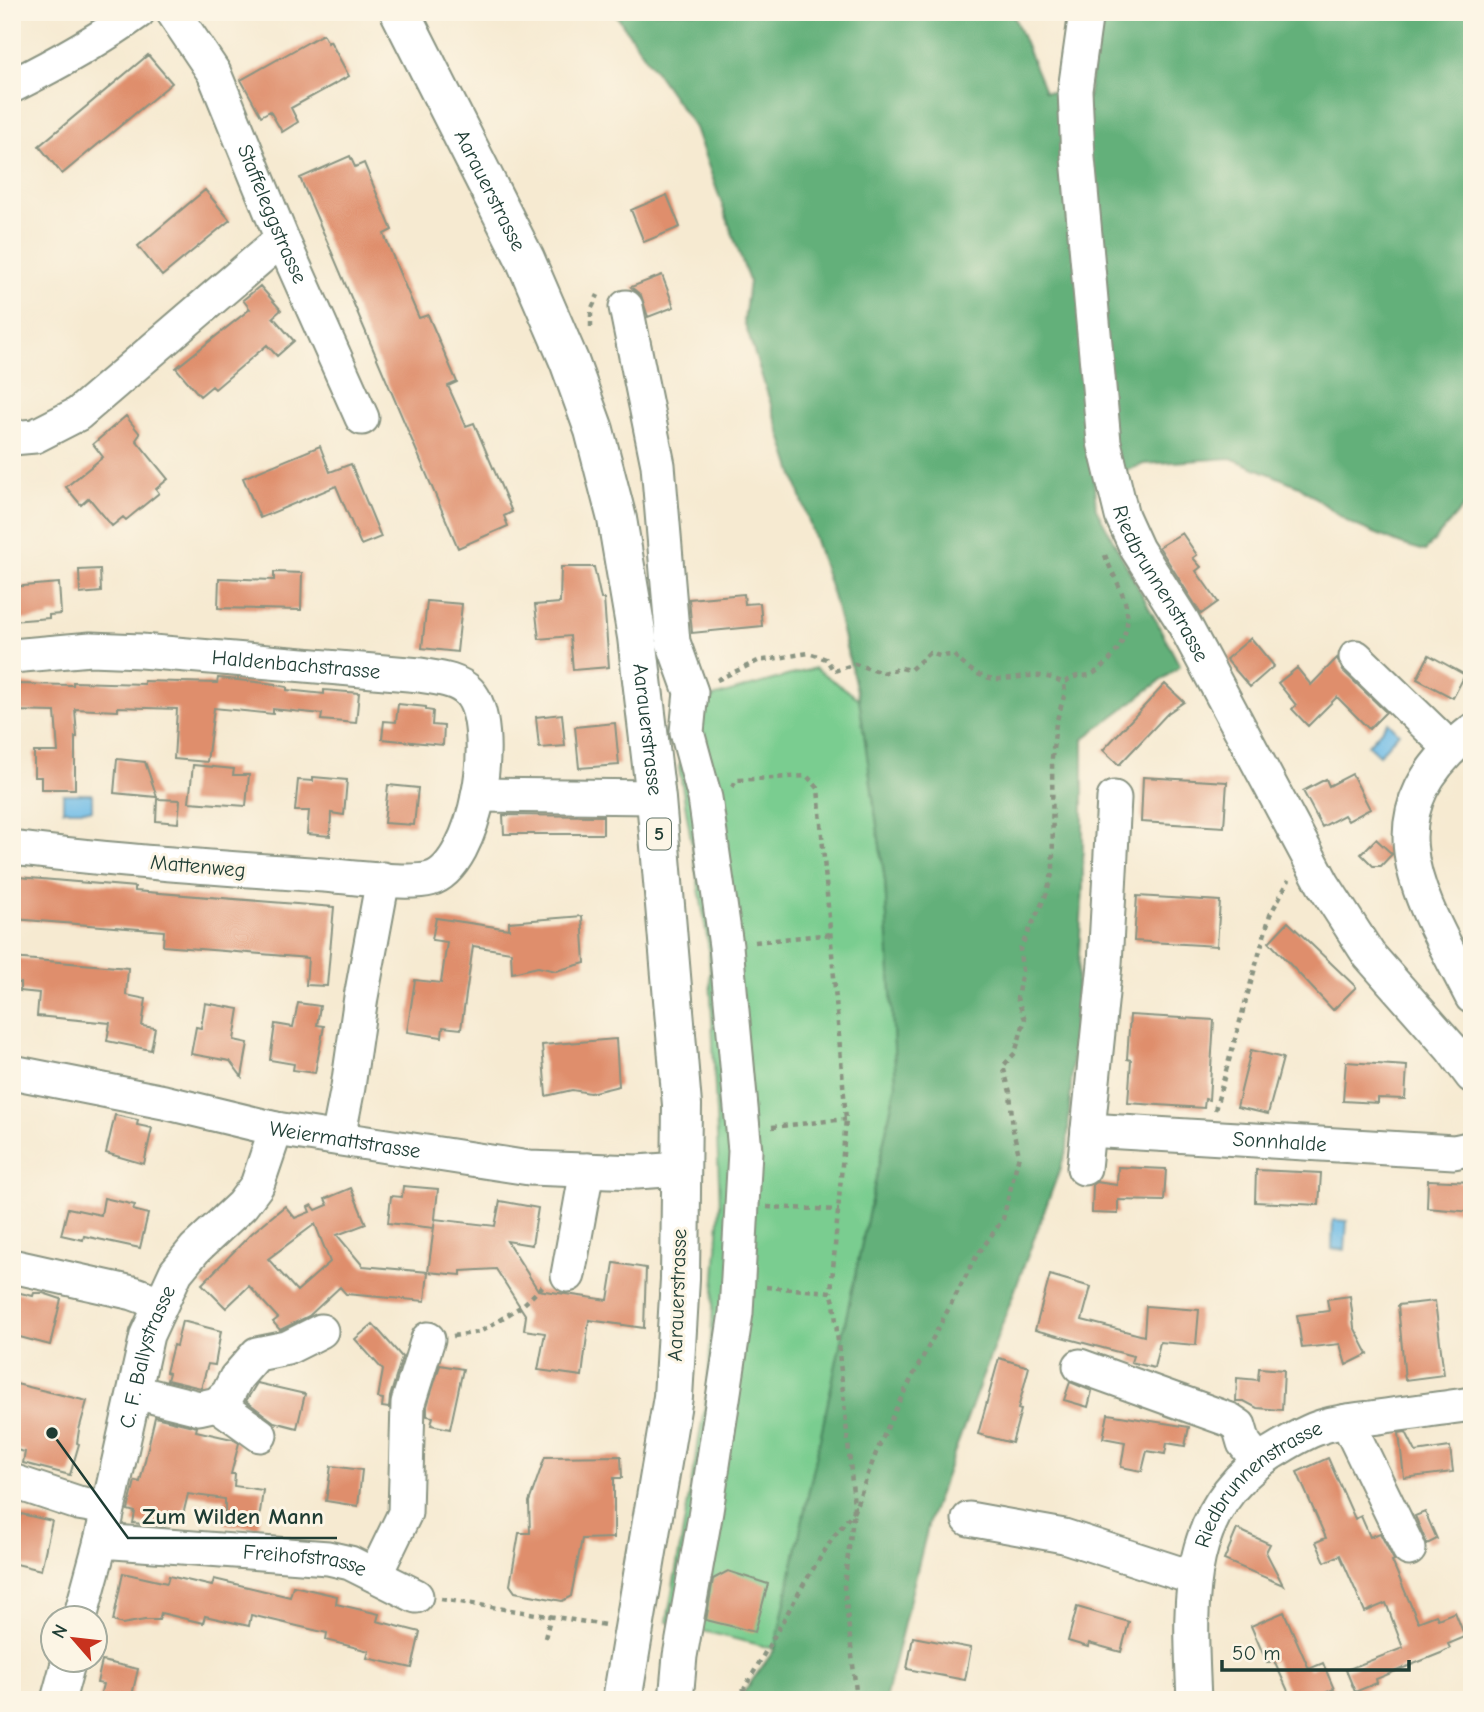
<svg xmlns="http://www.w3.org/2000/svg" width="1484" height="1712" font-family="'Comic Neue',sans-serif">
  <style>
    .green { fill: #7acd90; stroke: #4c8562; stroke-width: 2 }
    .forest { fill: #63b07a; stroke: #417657; stroke-width: 2 }
    .water { fill: #6dbbe7; stroke: #467c8e; stroke-width: 2 }
    .building { fill: #df8e6c; fill-rule: evenodd }
    .lines { fill: none; stroke-linecap: round; stroke-linejoin: round }
    .minor-casing { stroke: #8a9482; stroke-width: 37 }
    .major-casing { stroke: #8a9482; stroke-width: 42 }
    .path { stroke: #8a9482; stroke-width: 4.5; stroke-dasharray: 5 5; stroke-linecap: butt }
    .minor { stroke: #fff; stroke-width: 33 }
    .major { stroke: #fff; stroke-width: 38 }
    .labels { text-anchor: middle; dominant-baseline: central; stroke-width: 6; stroke-linejoin: round; paint-order: stroke }
    .shield { fill: #fcf5e5; stroke: #617469; stroke-width: 2 }
    .shield-label { font-size: 19px; font-weight: bold; fill: #1f3d34 }
    .street-label { font-size: 21px; fill: #1f3d34; stroke: #fcf5e5 }
    .leader { fill: none; stroke: #1f3d34; stroke-width: 2.5 }
    .callout-dot { fill: #1f3d34; stroke: #fcf5e5; stroke-width: 2.5 }
    .callout-label { font-size: 23px; text-anchor: middle; font-weight: bold; fill: #1f3d34; stroke: #fcf5e5; stroke-width: 6; stroke-linejoin: round; paint-order: stroke }
  </style>
  <rect width="100%" height="100%" fill="#fcf5e5"/>
  <filter id="ink" filterUnits="userSpaceOnUse"><feTurbulence type="fractalNoise" baseFrequency=".0143" numOctaves="2"/><feDisplacementMap in="SourceGraphic" scale="14" xChannelSelector="R" yChannelSelector="G"/><feConvolveMatrix kernelMatrix="1 2 1 2 8 2 1 2 1" color-interpolation-filters="sRGB"/></filter>
  <filter id="wash" filterUnits="userSpaceOnUse"><feTurbulence type="fractalNoise" baseFrequency=".00686" numOctaves="4" result="noise"/><feDisplacementMap in="SourceGraphic" scale="28" xChannelSelector="R" yChannelSelector="G"/><feGaussianBlur stdDeviation="1.57" result="paint"/><feColorMatrix in="noise" values="0 0 0 0 0 0 0 0 0 0 0 0 0 0 0 0 0 1.4 0 .05"/><feComposite in="paint" operator="in"/></filter>
  <g filter="url(#wash)">
    <rect width="100%" height="100%" fill="#f6ead1"/>
    <path class="green" d="M815 668 859 699 885 881 896 1084 775 1649 667 1622 707 1393 720 1205 709 949 679 767 696 727 702 700Z"/>
    <path class="forest" d="M614 12H1012L1045 91 1088 97 1100 12H1472V497L1425 551 1401 544 1350 523 1299 486 1231 458 1144 464 1094 482 1096 508 1180 666 1083 739V887L1067 1150 930 1518 885 1700H738L775 1649 896 1085 885 881 859 699 834 599 744 321 749 281 695 128Z"/>
    <path class="water" d="M1388 722 1399 733 1379 755 1368 745Z
      M63 794H92V810H63Z
      M1333 1220 1347 1221 1345 1250 1332 1249Z"/>
    <g id="blocks">
      <path class="building" d="M323 34 328 43 330 41 349 76 291 108 298 122 282 132 270 111 261 116 241 80Z
        M148 55 172 83 62 174 39 146Z
        M350 156 355 167 364 163 392 230 384 234 397 267 419 318 428 315 457 382 448 386 466 426 474 423 512 512 504 516 508 526 458 548 300 178Z
        M205 190 230 220 162 276 138 246Z
        M667 195 680 227 644 242 631 210Z
        M662 275 674 307 648 317 641 295 631 287Z
        M260 286 281 310 273 317 294 341 277 356 267 345 215 389 212 386 200 396 176 368 250 309 243 300Z
        M126 416 140 434 136 440 168 479 156 489 159 493 126 520 123 517 112 526 89 498 81 505 66 487 103 457 93 444Z
        M320 446 330 472 351 464 381 537 361 545 336 486 260 518 243 478Z
        M1182 533 1197 555 1193 558 1201 567 1196 571 1218 602 1201 614 1159 547Z
        M561 567H594L601 599H604L609 667 573 670 570 636 539 639 535 605 560 603Z
        M100 569 101 592 80 594 79 570Z
        M274 572 302 573 301 610 218 608 219 578 274 580Z
        M59 583 61 614 49 615V618L12 621V587Z
        M744 594 745 604 760 603 762 626 692 633 689 599Z
        M427 601 462 604 457 652 422 648Z
        M1251 638 1274 666 1250 687 1226 659Z
        M1429 655 1465 675 1453 698 1417 679Z
        M1337 658 1343 671 1386 712 1369 729 1337 697 1308 726 1292 709 1296 705 1278 683 1297 668 1311 685Z
        M218 678 275 684V685L287 687V690L324 694V690L359 693 356 723 321 720 322 714 273 709V714L214 708 207 762 174 759 177 709 118 707V711L75 709 77 737H75V789H41V777H34V752H58L55 712 12 711V684L73 685V682L144 684V681L217 683Z
        M1165 684 1184 702 1168 713 1119 765 1103 750Z
        M398 704 426 707V710L433 711 432 725 444 726 443 745 382 739 384 721 396 722Z
        M562 714 565 746 539 748 536 717Z
        M615 723 619 765 579 768 575 727Z
        M117 759 145 762 157 797 114 793Z
        M193 765 234 769 233 775H249L246 806 189 802Z
        M1352 774 1370 809 1348 821 1344 815 1322 827 1303 791 1326 779 1329 786Z
        M313 777 347 780 344 815 331 813 330 836 307 834 309 811H295L298 780 313 781Z
        M1143 777 1227 782 1224 827 1141 822Z
        M388 785 418 788 414 825 384 823Z
        M157 799 180 800 178 823 156 821Z
        M503 815 603 816V834H504Z
        M1376 839 1392 854 1381 866H1373L1361 854Z
        M18 877 135 887V891L334 907 327 986 306 985 308 958 163 946 164 931 14 919 12 882H17Z
        M1137 896 1220 901 1217 946 1134 941Z
        M582 916 585 963 556 971 538 967 512 973 511 952 473 946 461 1029 443 1027 442 1037 407 1032 415 980 441 983 447 942 432 940 436 918 509 929V922Z
        M1288 922 1356 987 1333 1010 1269 942Z
        M12 958 128 968 126 995 146 999 142 1026 155 1028 151 1050 107 1041 110 1023 37 1016 39 993 20 991V983L12 982Z
        M205 1003 239 1009 234 1040 248 1043 242 1077 230 1061 191 1054 196 1027 201 1028Z
        M298 1003 320 1006 317 1025 324 1026 315 1073 293 1070 294 1064 270 1060 275 1024 293 1027Z
        M1130 1015 1214 1020 1209 1100 1205 1099 1204 1108 1128 1103 1131 1060 1127 1059Z
        M616 1039 619 1086 590 1093 572 1090 546 1096 542 1045Z
        M1251 1050 1283 1058 1268 1114 1237 1107Z
        M1346 1062 1407 1066 1405 1099 1378 1098V1103L1343 1101Z
        M115 1115 138 1120 137 1125 152 1128 144 1164 106 1153Z
        M1118 1167 1166 1169 1164 1201 1118 1200V1214L1092 1213 1093 1184 1096 1182 1117 1185Z
        M1256 1170 1321 1173 1319 1205 1255 1202Z
        M1428 1180 1472 1182V1212L1427 1208Z
        M403 1186 438 1189 434 1228 388 1223 391 1196 402 1197Z
        M351 1188 366 1224 337 1235 363 1266 428 1272 425 1301 346 1294 340 1287 309 1316 280 1330 273 1322 278 1318 249 1286 226 1308 202 1284 252 1233 285 1206 295 1218 310 1212 308 1207 312 1205 316 1210 328 1205 325 1199ZM315 1224 330 1262 297 1291 268 1259Z
        M104 1198 135 1205 133 1210 148 1214 140 1248 84 1236 83 1240 61 1235 68 1208 101 1215Z
        M500 1201 538 1208 532 1245 507 1241 538 1290 608 1300 614 1263 646 1268 644 1328 589 1320 582 1376 538 1370 545 1333 524 1330 526 1316 496 1269 461 1271V1275L428 1272 435 1219 495 1226Z
        M1050 1275 1091 1287 1082 1320 1144 1336 1146 1306 1199 1310 1196 1345 1160 1342 1154 1368 1131 1362 1133 1356 1035 1330Z
        M12 1291 33 1296 34 1293H43L61 1299 50 1345 12 1335Z
        M1350 1296 1354 1327 1368 1354 1346 1365 1340 1344 1302 1348 1297 1315 1329 1311 1327 1299Z
        M1435 1301 1444 1375 1405 1380 1398 1305Z
        M182 1321 221 1331 215 1365 208 1364 201 1388 167 1380 169 1373 166 1372 173 1345 176 1346Z
        M373 1324 402 1357 390 1397 389 1408 382 1407 383 1399 378 1398 383 1370 355 1339Z
        M999 1358 1029 1367 1018 1409 1021 1410 1012 1443 978 1434Z
        M440 1365 463 1369 450 1429 431 1425 433 1417 427 1416V1406Z
        M1259 1368 1284 1370 1282 1410 1257 1408 1244 1401H1236L1237 1378 1258 1380Z
        M1070 1382 1092 1391 1088 1407 1064 1400Z
        M12 1383 87 1401 79 1430 77 1443 79 1444 70 1475 23 1463 25 1452 12 1449Z
        M257 1383 305 1394 297 1428 274 1422 246 1401Z
        M1108 1414 1189 1427 1185 1446 1167 1443 1165 1454 1147 1451 1142 1471 1121 1467 1125 1442 1103 1438Z
        M155 1417 197 1427 196 1431 232 1439 239 1443 231 1474H235L234 1486 263 1490 258 1528 225 1524V1499L188 1494 183 1515 168 1512 165 1526 133 1523 135 1512 128 1510 135 1481 140 1482Z
        M1406 1432 1416 1452 1450 1447 1453 1472 1404 1478 1399 1433Z
        M621 1456 622 1478H614V1538L582 1539 571 1596 562 1601 515 1592 510 1585 519 1533H530L529 1502 545 1457Z
        M1328 1458 1355 1519 1361 1516 1370 1537 1380 1533 1394 1560 1392 1561 1418 1622 1436 1615 1438 1619 1455 1612 1465 1637 1448 1644 1450 1648 1441 1653 1376 1679 1377 1683 1355 1692 1346 1670 1403 1648 1386 1603 1365 1612 1340 1555 1325 1562 1316 1542 1326 1538 1297 1472Z
        M331 1466 362 1470 358 1506 326 1501Z
        M1425 1512 1437 1539 1427 1544 1415 1516Z
        M21 1514 52 1521 41 1570 12 1563V1536Z
        M1237 1529 1270 1544 1266 1552 1283 1585 1224 1560Z
        M728 1571 768 1584 755 1632 706 1620 713 1579Z
        M123 1573 167 1583 169 1576 212 1586 214 1579 290 1597 293 1586 337 1596 336 1604 379 1614 377 1621 420 1632 412 1668 367 1658 369 1651 326 1640 327 1633 251 1615 249 1626 205 1616 203 1623 161 1613 159 1620H145L122 1624 113 1621Z
        M1077 1607 1129 1622 1121 1652 1089 1643 1088 1647 1068 1641Z
        M1284 1612 1309 1669 1323 1663 1334 1689 1310 1700H1292L1274 1660 1267 1663 1251 1626Z
        M913 1637 971 1648 965 1680 907 1669Z
        M102 1661 138 1669 131 1700H99L103 1684 97 1683Z"/>
    </g>
  </g>
  <g filter="url(#ink)">
    <use href="#blocks" fill-opacity="0" stroke="#8a9482" stroke-width="2"/>
    <g class="lines">
      <defs>
        <g id="minor">
          <path id="s1" d="M173 12 214 73 282 239 362 418"/>
          <path id="s2" d="M1086 12 1075 90 1078 158 1104 442 1122 516 1137 549 1182 620 1323 884 1369 955 1451 1048 1472 1076"/>
          <path d="M12 86C56 64 98 41 138 12"/>
          <path d="M626 307 658 465 673 642 691 692 687 732 705 798 726 946 745 1151 736 1313 706 1511 680 1656 676 1700"/>
          <path d="M12 438 35 436 78 414 282 239"/>
          <path id="s3" d="M12 656 91 649 141 651 420 675C436 678 457 679 469 692 500 725 477 866 430 879 408 885 350 877 324 875 220 868 116 861 12 848"/>
          <path d="M1356 657 1450 748"/>
          <path d="M1472 731C1362 816 1422 899 1472 997"/>
          <path d="M478 795 656 797"/>
          <path id="s4" d="M12 1072 164 1102 276 1129 529 1168 637 1172 681 1169"/>
          <path id="s5" d="M1088 1130 1454 1152 1472 1148"/>
          <path d="M338 1138 348 1087 361 997 383 879"/>
          <path d="M1084 1168 1105 964 1114 798"/>
          <path d="M12 1266 133 1293 160 1303"/>
          <path d="M568 1275 587 1170"/>
          <path d="M1080 1366 1230 1420 1239 1426 1244 1443 1259 1462"/>
          <path d="M135 1392 199 1408 217 1404 228 1394 236 1378 257 1354 287 1348 321 1331"/>
          <path d="M217 1404 260 1435"/>
          <path d="M1347 1421 1409 1549"/>
          <path d="M12 1481 78 1503 108 1508"/>
          <path d="M969 1519 1064 1536 1194 1578"/>
          <path id="s6" d="M101 1541 328 1558 350 1563 416 1596"/>
          <path d="M375 1575 405 1513 408 1403 428 1339"/>
          <path id="s7" d="M80 1618 101 1541 147 1335 176 1272 195 1249 242 1205 257 1185 276 1129"/>
          <path d="M58 1700 69 1660"/>
          <path id="s8" d="M1194 1700C1190 1605 1181 1513 1271 1453 1286 1444 1301 1434 1318 1428 1334 1422 1354 1420 1371 1418 1404 1413 1438 1409 1472 1404"/>
        </g>
        <g id="major">
          <path id="s9" d="M400 12 525 259 569 361 594 430 617 519 637 637 656 799 682 1105 680 1279 673 1397 622 1700"/>
        </g>
      </defs>
      <use href="#minor" class="minor-casing"/>
      <use href="#major" class="major-casing"/>
      <path class="path" d="M591 327V310L598 295
        M717 680 758 661 809 653 826 659 834 671 855 664 882 673 901 668 910 670 929 653 940 656 954 655C998 703 1020 660 1064 683 1079 671 1084 679 1094 673 1114 661 1130 635 1127 612 1125 592 1111 573 1105 555
        M732 787 737 780 807 776 818 788 846 1119 831 1292
        M755 942 831 934
        M1215 1110 1270 915 1289 880
        M772 1127 846 1119
        M767 1207 839 1210
        M766 1287 831 1292 834 1302 853 1493 854 1511 844 1585 857 1700
        M453 1336 480 1332 522 1306 544 1285
        M441 1599 605 1625
        M545 1638 551 1615
        M738 1700 805 1582 834 1536 854 1511 876 1453 899 1402 976 1257 1003 1219 1019 1155 1013 1130 1010 1092 1003 1066 1015 1053 1025 1019 1017 998 1022 971 1020 949 1046 895 1053 871 1052 758 1056 723 1065 693 1064 683"/>
      <use href="#minor" class="minor"/>
      <use href="#major" class="major"/>
    </g>
  </g>
  <g class="labels">
    <rect class="shield" x="647" y="818.5" width="24" height="31" rx="5"/>
    <g class="shield-label">
      <text x="659" y="834">5</text>
    </g>
    <g class="street-label">
      <text stroke="none"><textPath href="#s9" startOffset="200">Aarauerstrasse</textPath></text>
      <text stroke="none"><textPath href="#s1" startOffset="226">Staffeleggstrasse</textPath></text>
      <text stroke="none"><textPath href="#s2" startOffset="586">Riedbrunnenstrasse</textPath></text>
      <text stroke="none"><textPath href="#s3" startOffset="285">Haldenbachstrasse</textPath></text>
      <text stroke="none"><textPath href="#s9" startOffset="766">Aarauerstrasse</textPath></text>
      <text transform="translate(198 866) rotate(5)">Mattenweg</text>
      <text stroke="none"><textPath href="#s4" startOffset="340">Weiermattstrasse</textPath></text>
      <text stroke="none"><textPath href="#s5" startOffset="192">Sonnhalde</textPath></text>
      <text transform="translate(677 1295) rotate(-88)">Aarauerstrasse</text>
      <text stroke="none"><textPath href="#s7" startOffset="270">C. F. Ballystrasse</textPath></text>
      <text stroke="none"><textPath href="#s8" startOffset="242">Riedbrunnenstrasse</textPath></text>
      <text stroke="none"><textPath href="#s6" startOffset="205">Freihofstrasse</textPath></text>
    </g>
  </g>
  <path class="leader" d="M52 1433L128 1538H337"/>
  <circle class="callout-dot" cx="52" cy="1433" r="7"/>
  <g class="callout-label">
    <text x="233" y="1524">Zum Wilden Mann</text>
  </g>
  <rect width="1484" height="1712" fill="none" stroke="#fcf5e5" stroke-width="42"/>
  <g transform="translate(74 1639) rotate(298)"><circle r="33" fill="#fcf5e5" stroke="#a4ab9e" stroke-width="2"/>
  <path d="M0-5L12 26L0 18L-12 26Z" fill="#c8321e"/>
  <text y="-10" font-size="19" font-weight="bold" text-anchor="middle" fill="#1f3d34">N</text>
  </g>
  <path d="M1222 1660v10h187v-10" fill="none" stroke="#1f3d34" stroke-width="3.5"/>
  <text x="1232" y="1660" font-size="21" fill="#1f3d34" stroke="#fcf5e5" stroke-width="5" paint-order="stroke">50 m</text>
</svg>
